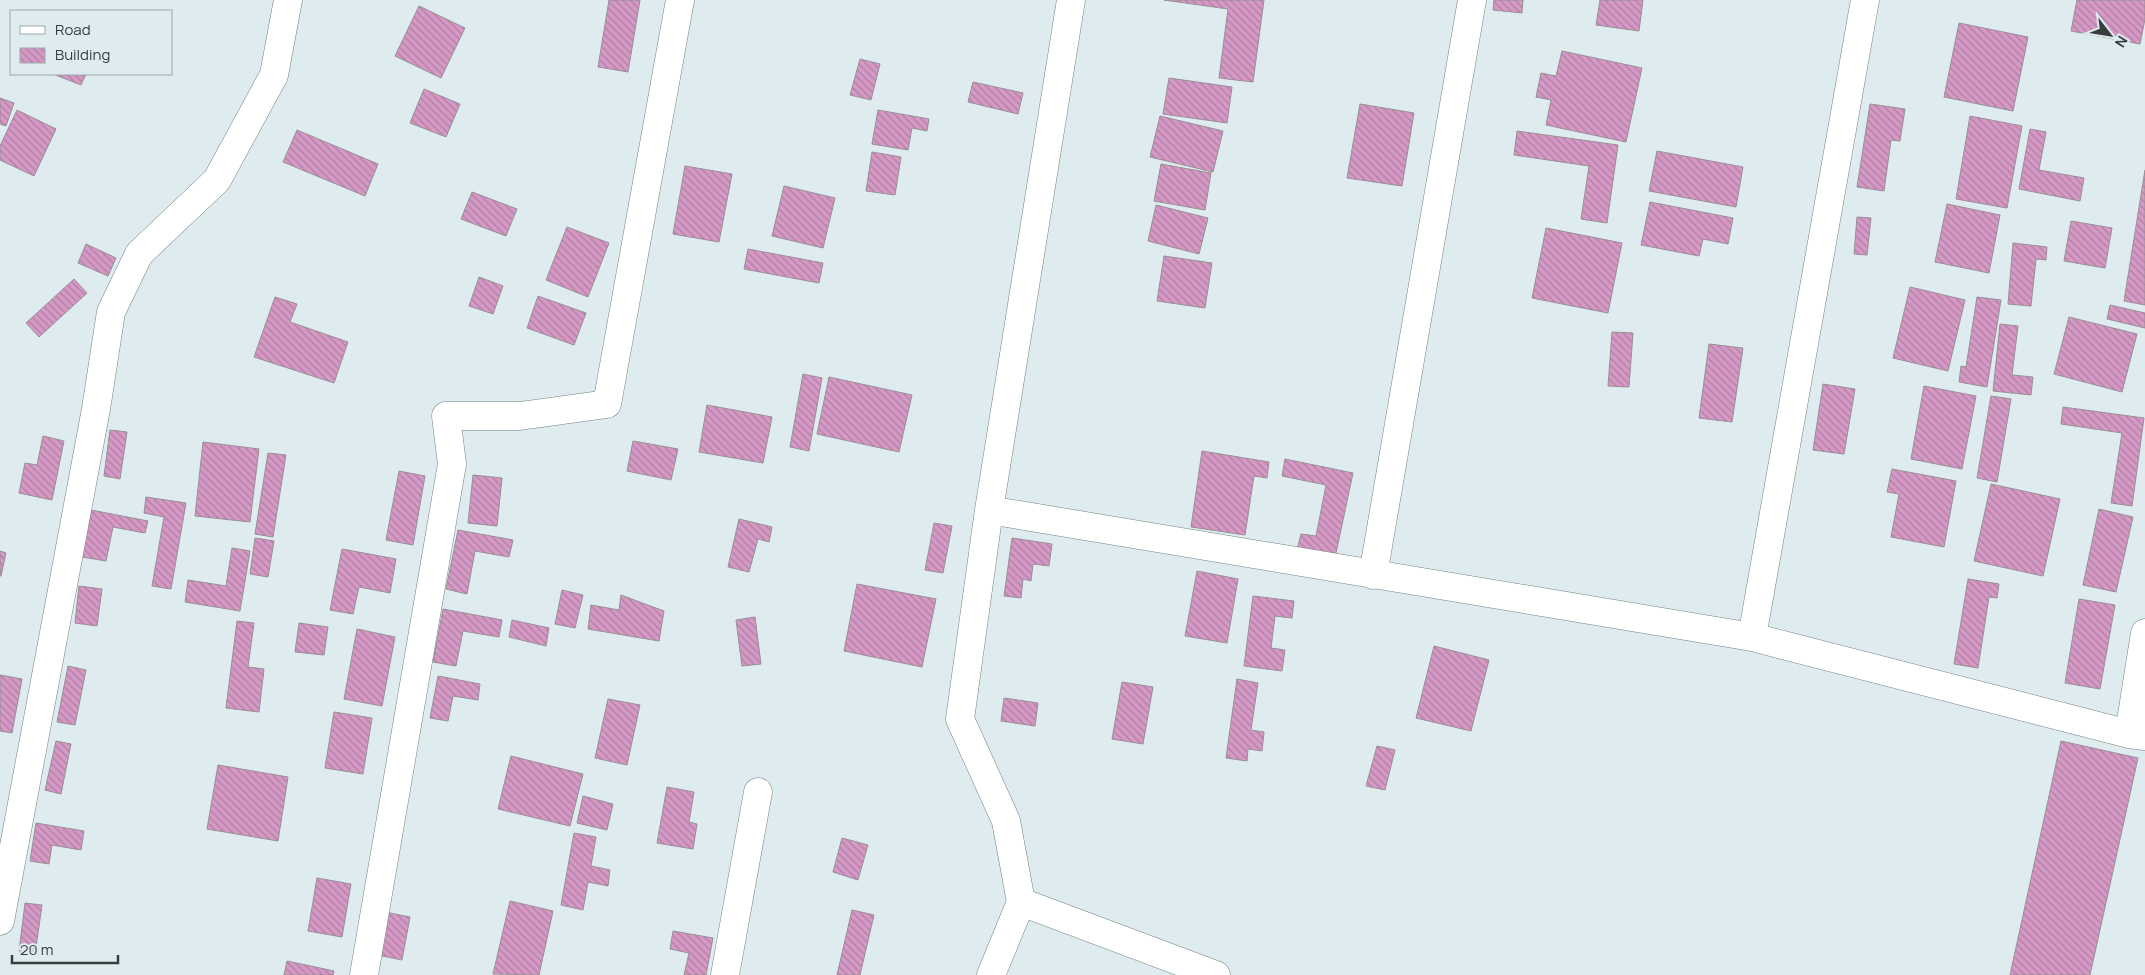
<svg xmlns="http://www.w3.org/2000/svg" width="2145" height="975" font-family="Manrope,sans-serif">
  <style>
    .building { fill: url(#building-back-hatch); stroke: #988e95 }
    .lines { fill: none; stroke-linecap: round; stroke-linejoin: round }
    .minor-casing { stroke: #748083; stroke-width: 29 }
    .minor { stroke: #fff; stroke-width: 28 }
  </style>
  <defs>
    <pattern id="building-back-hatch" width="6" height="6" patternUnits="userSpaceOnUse" patternTransform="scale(1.25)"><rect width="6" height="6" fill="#d699c6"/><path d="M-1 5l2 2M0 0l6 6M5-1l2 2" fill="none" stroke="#ae7ea2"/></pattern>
  </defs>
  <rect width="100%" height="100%" fill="#dfecef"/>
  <path class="building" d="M609 0H640L628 72 598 67Z
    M1164 0H1264L1253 82 1219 78 1228 9Z
    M1494 0H1523L1522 13 1493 10Z
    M1600 0H1643L1639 31 1596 25Z
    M2077 0H2145V19L2140 44 2071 31Z
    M419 6 465 28 441 78 395 56Z
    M1959 23 2028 37 2013 111 1944 97Z
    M1562 51 1642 68 1626 142 1546 125 1551 100 1536 97 1541 73 1556 76Z
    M860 59 880 64 871 100 850 95Z
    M53 74H86L81 85Z
    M1169 78 1232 87 1227 123 1163 114Z
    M973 82 1023 93 1018 114 968 102Z
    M424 89 460 104 446 137 410 123Z
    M0 98 14 103 6 126 0 124Z
    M1360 104 1414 113 1402 186 1347 178Z
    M1870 104 1905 109 1900 141 1891 140 1884 191 1857 187Z
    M17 110 56 129 34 176 0 160V146Z
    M878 110 929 119 927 131 912 128 908 150 872 144Z
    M1160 116 1223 131 1213 172 1150 157Z
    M1970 116 2022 126 2007 208 1956 199Z
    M2030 129 2046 132 2039 170 2084 178 2080 201 2019 189Z
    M297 130 378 164 365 196 283 162Z
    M1517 131 1618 145 1607 223 1581 219 1589 166 1514 155Z
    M1657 151 1743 167 1736 207 1649 191Z
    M872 152 901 157 895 195 866 191Z
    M1161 164 1211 173 1205 210 1154 201Z
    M685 166 732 174 719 242 673 234Z
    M2145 170V305L2124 301Z
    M784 186 835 198 823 248 772 236Z
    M472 192 517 209 506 236 461 219Z
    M1650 202 1733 218 1728 244 1703 239 1699 256 1641 245Z
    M1947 204 2000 215 1989 273 1935 262Z
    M1156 205 1208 218 1199 254 1148 241Z
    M1857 217 1871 218 1867 255 1854 254Z
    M2071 221 2112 228 2105 268 2064 261Z
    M567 227 609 243 588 297 546 280Z
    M1546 228 1622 243 1608 313 1532 298Z
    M2013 243 2047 247 2046 260 2036 259 2031 306 2008 304Z
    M86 244 116 258 108 276 78 263Z
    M748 249 823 263 819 283 744 269Z
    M1164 256 1212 263 1205 308 1157 301Z
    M479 277 503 286 493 314 469 306Z
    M74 279 87 293 39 337 26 323Z
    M1910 287 1965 300 1948 371 1893 358Z
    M538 296 586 313 574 345 527 328Z
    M275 297 297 304 290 322 348 342 334 383 254 357Z
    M1977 297 2001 300 1987 387 1959 382 1961 366 1966 367Z
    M2110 305 2145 313V328L2107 319Z
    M2069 317 2137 334 2122 392 2054 374Z
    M2000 324 2018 326 2012 375 2033 377 2031 395 1993 391Z
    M1612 332 1633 333 1629 387 1608 386Z
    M1709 344 1743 348 1732 422 1699 418Z
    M803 374 822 378 809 451 790 447Z
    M829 377 912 395 899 452 817 434Z
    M1823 384 1855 389 1844 454 1813 450Z
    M1924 386 1976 396 1962 469 1911 459Z
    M1991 396 2011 399 1997 482 1977 478Z
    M707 405 772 417 763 463 699 452Z
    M2063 407 2144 418 2132 506 2111 503 2122 433 2061 424Z
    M110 430 127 432 120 479 104 476Z
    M43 436 64 441 52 500 19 493 25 463 37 465Z
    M633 441 678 449 671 480 627 471Z
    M203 442 259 449 250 522 195 516Z
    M1202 451 1269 462 1267 478 1254 476 1245 535 1191 527Z
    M268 453 286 455 273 537 255 534Z
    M1285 459 1353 473 1335 558 1297 550 1301 534 1316 536 1326 485 1282 476Z
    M1892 469 1956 481 1944 547 1891 537 1899 494 1887 492Z
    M399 471 425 476 413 545 386 540Z
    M473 475 502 478 497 526 468 523Z
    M1991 484 2060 499 2043 576 1974 561Z
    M146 497 186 503 171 589 152 586 164 517 144 513Z
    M2099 509 2133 517 2116 592 2083 585Z
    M91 510 148 521 145 533 113 527 106 561 82 557Z
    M739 519 772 527 769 542 758 539 749 572 728 567Z
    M934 523 952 526 943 573 925 570Z
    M458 530 513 540 509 557 475 551 467 594 446 589Z
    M255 538 274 541 268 577 250 574Z
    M1012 538 1052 544 1049 566 1033 564 1031 581 1023 579 1021 598 1004 596Z
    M232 548 250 551 240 611 185 602 188 580 226 586Z
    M342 549 396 559 390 593 359 587 353 614 330 610Z
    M0 551 6 553 1 576H0Z
    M1197 571 1238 579 1227 643 1185 636Z
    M1968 579 1999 584 1997 598 1989 597 1978 668 1954 664Z
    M857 584 936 599 922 667 844 651Z
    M79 586 102 589 97 626 75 623Z
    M562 590 583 595 575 628 555 624Z
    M621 595 664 611 659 641 588 629 591 605 619 610Z
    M1253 596 1294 601 1292 618 1275 616 1271 648 1285 650 1282 671 1244 666Z
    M2079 599 2115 605 2100 689 2065 683Z
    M443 609 502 620 499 637 463 631 456 666 433 662Z
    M755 617 761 664 742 666 736 620Z
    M512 620 549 628 546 646 509 637Z
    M237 621 254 623 248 667 264 669 259 712 226 708Z
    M299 623 328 627 324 655 295 652Z
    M357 629 395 637 382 706 344 699Z
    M1434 646 1489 660 1471 731 1416 718Z
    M68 666 86 670 75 725 57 722Z
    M0 675 22 679 12 733 0 731Z
    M438 676 480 684 478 700 453 696 448 721 430 718Z
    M1237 679 1258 683 1251 730 1264 732 1262 751 1248 749 1247 761 1226 758Z
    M1122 682 1153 687 1143 744 1112 739Z
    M1004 698 1038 703 1035 726 1001 721Z
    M608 699 640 705 627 765 595 758Z
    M334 712 372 718 363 774 325 768Z
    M56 741 71 744 61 794 45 790Z
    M2061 741 2138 758 2090 975H2010Z
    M1377 746 1395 750 1385 790 1366 786Z
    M511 756 583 774 570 826 498 809Z
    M218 765 288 777 278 841 207 829Z
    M667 787 694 792 689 822 697 824 693 849 657 843Z
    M583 796 613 804 607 830 577 823Z
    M36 823 84 831 81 850 52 845 49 864 30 861Z
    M574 833 596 837 591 866 610 870 608 886 588 882 583 910 561 905Z
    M842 838 868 845 858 880 833 872Z
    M317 878 351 884 342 937 308 931Z
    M510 901 553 911 539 975 493 974Z
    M25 903 42 905 35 954 19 951Z
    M852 910 874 915 860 975H837Z
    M385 912 410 917 402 960 377 955Z
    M673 931 713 938 706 975H684L689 953 670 949Z
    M287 961 334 971 333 975H284Z"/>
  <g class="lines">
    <defs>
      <path id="minor" d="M989 510 1752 637 2129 734 2145 736
        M1373 575 1472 0
        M1752 637 1865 0
        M2129 734 2145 633
        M1021 902 1216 975
        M0 921 96 409 111 312 139 254 217 180 274 75 288 0
        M364 975 452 464 446 416H520L607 404 680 0
        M725 975 758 792
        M991 975 1021 902 1006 821 960 719 989 510 1071 0"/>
    </defs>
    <use href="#minor" class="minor-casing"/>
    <use href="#minor" class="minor"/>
  </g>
  <rect x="10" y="10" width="162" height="65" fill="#dfecef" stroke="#9ca6a8"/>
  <rect x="20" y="26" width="25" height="8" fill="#ffffff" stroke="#9ca6a8"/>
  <text x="55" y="35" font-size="15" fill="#373c3d">Road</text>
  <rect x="20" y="48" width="25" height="15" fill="url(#building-back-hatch)" stroke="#9ca6a8"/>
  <text x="55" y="60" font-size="15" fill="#373c3d">Building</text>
  <g transform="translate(2110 35) rotate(121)" stroke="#dfecef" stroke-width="4" paint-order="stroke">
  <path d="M0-4L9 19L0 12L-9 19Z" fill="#373c3d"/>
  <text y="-8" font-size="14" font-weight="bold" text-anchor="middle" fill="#373c3d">N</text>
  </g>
  <path d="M12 955v8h106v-8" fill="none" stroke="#373c3d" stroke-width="2.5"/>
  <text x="20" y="955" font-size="15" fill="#373c3d" stroke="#dfecef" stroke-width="4" paint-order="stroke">20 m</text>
</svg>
